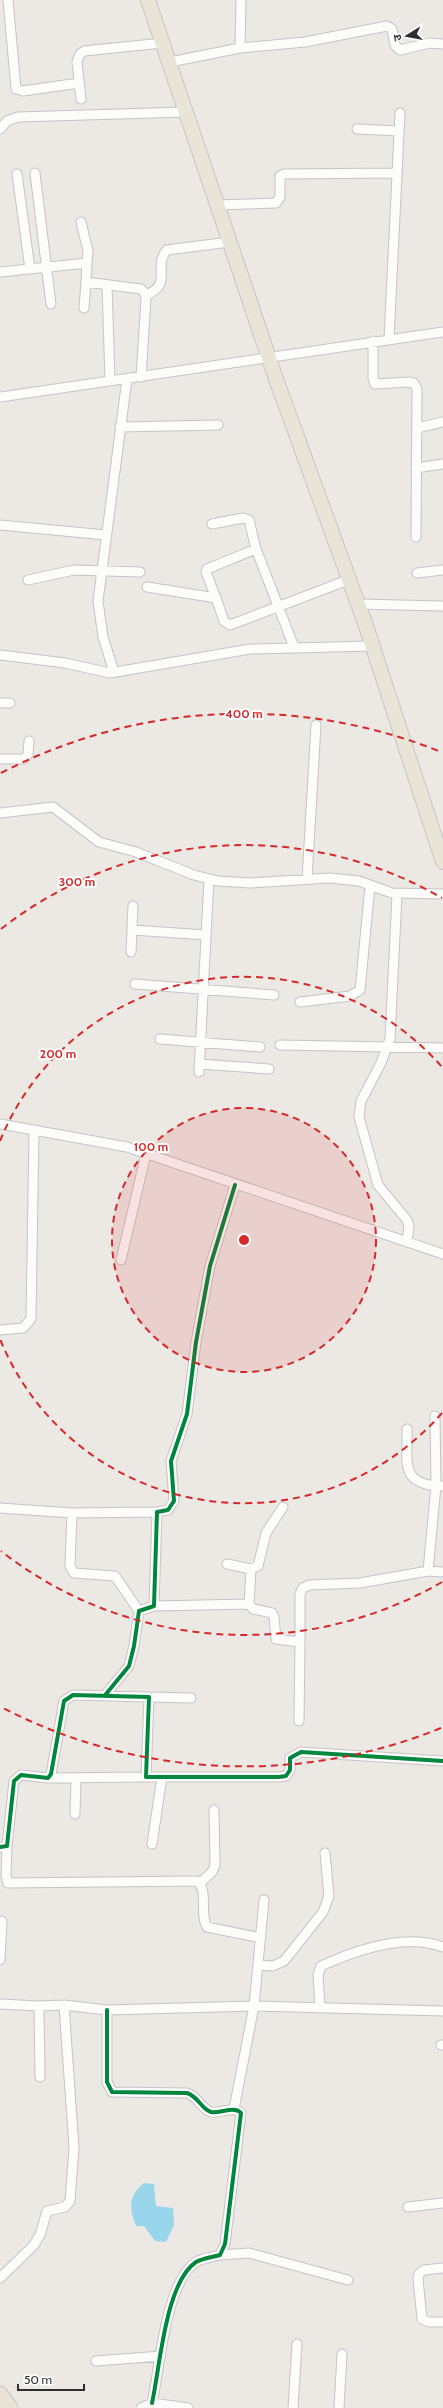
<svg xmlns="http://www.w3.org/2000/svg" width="443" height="2408" font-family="Cabin,'Noto Sans Devanagari',sans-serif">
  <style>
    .water { fill: #99d6ec }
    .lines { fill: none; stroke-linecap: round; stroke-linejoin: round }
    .minor-casing { stroke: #c5c4c5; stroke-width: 11 }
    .primary-casing { stroke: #c6c5c4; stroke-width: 16 }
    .trunk-casing { stroke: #c6c5c4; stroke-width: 17 }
    .minor { stroke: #fcfcfb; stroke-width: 9 }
    .primary { stroke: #e8e4d6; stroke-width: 14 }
    .trunk { stroke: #e9e2d6; stroke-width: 15 }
    .cycleway-casing { stroke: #fff; stroke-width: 6 }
    .cycleway { stroke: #00873e; stroke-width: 4 }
    .ring { fill: none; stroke: #d62828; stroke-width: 2; stroke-dasharray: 7 5 }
    .centre { fill: #d62828; stroke: #fff; stroke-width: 2 }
    .ring-label { font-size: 12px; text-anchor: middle; font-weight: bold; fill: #d62828; stroke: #fff; stroke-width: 4; stroke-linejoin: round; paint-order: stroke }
  </style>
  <rect width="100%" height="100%" fill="#ece8e4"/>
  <path class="water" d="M144 2183 154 2184 156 2206 173 2208 174 2225 166 2242 155 2241 144 2226H136C129 2207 128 2197 144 2183Z"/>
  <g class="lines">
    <defs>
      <path id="minor" d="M8 0 16 89 23 91 79 83
        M240 48 241 0
        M170 62 240 48 305 42 387 26 392 29 395 45 400 50 430 43 443 44
        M81 99 77 62 80 54 84 51 163 43
        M0 129 7 121 18 117 186 112
        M357 129 399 131
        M35 173 51 304
        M17 174 30 269
        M216 205 276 203 280 197V176L284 174 397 173
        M81 222 88 251 87 263
        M0 272 87 263 86 282 141 289 144 292 146 298 141 377
        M107 285 110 381
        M146 295C174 284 152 266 167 250L229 242
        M84 308 86 282
        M389 339 400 113
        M373 341V378L375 384 410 382 414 383 417 389 416 537
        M0 397 443 332
        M120 427 218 425
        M417 428 443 422
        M416 468 443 464
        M212 524 243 518 249 520 256 549 294 647
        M0 525 106 535
        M417 573 443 570
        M28 580 74 570 140 572
        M147 587 216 598 224 621 230 625 348 580
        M216 598 206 572 207 569 256 549
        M357 604 443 606
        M0 655 65 663 110 673 250 649 372 646
        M114 672 103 637 98 601 127 379
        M0 703H10
        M0 759H24L28 754 29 741
        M0 813 53 807 99 842 136 852 194 875 218 881 250 883 329 878 359 881 392 893 443 894
        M307 879 316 725
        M397 894 390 1039 381 1063 361 1101 359 1117 378 1185 407 1220 409 1226 407 1242
        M132 930 206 935
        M131 952 133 906
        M135 984 274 995
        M300 1002 350 996 360 990 370 886
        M160 1039 260 1047
        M280 1045 443 1048
        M199 1064 269 1069
        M199 1072 209 879
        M0 1124 127 1147 443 1254
        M121 1260 146 1154
        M0 1330 23 1328 31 1319 34 1130
        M407 1429C408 1460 399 1482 436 1486L435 1416
        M0 1508 72 1513 157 1512
        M72 1513 70 1566 74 1573 115 1576 139 1611
        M227 1564 251 1569 249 1604
        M251 1569 258 1566 266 1533 283 1507
        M428 1571 443 1572
        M154 1606 249 1604 253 1609 272 1613 274 1617 276 1639 300 1642V1594L303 1588 309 1585 360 1583 428 1571 436 1486H443
        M106 1694 129 1666 134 1646 139 1611 154 1606 157 1512 168 1510 174 1501 171 1461 187 1414 196 1342 210 1266 235 1185
        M149 1697 191 1698
        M299 1721 300 1642
        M48 1778 146 1777
        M75 1814 76 1779
        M152 1844 162 1777
        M7 1846 6 1876 8 1883 197 1881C209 1891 199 1914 207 1927L261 1938
        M0 1847 7 1846 14 1781 21 1775 48 1778 51 1774 64 1701 73 1695 149 1697 146 1777H279L286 1776 290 1770V1758L301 1752 443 1761
        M200 1883 212 1872 215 1865 214 1810
        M0 1960 2 1921
        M258 1965 273 1966 284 1961 323 1912 329 1896 325 1853
        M0 2004 39 2006 64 2005 107 2010 254 2006 443 2011
        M39 2006 40 2077
        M320 2008 318 1975 321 1966C356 1950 406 1933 443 1947
        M107 2010V2082L112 2092 187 2093C199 2097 201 2109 211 2112 220 2114 234 2105 241 2113L225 2244 220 2255C213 2257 203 2258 196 2262 165 2283 160 2368 152 2403
        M441 2045H443
        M234 2109 254 2006 264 1900
        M408 2207 443 2203
        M220 2255 249 2253 348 2280
        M443 2268 424 2270 419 2274 418 2279 422 2319 429 2322H443
        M0 2278 34 2245 40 2235 47 2211 65 2207 70 2201 74 2148 64 2005
        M96 2361 161 2356
        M141 2408 152 2403 188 2408
        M293 2408 297 2344
        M339 2408 342 2354"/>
      <path id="primary" d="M148 0 276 379 366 626 443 862"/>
      <path id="trunk" d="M0 2394 10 2408"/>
    </defs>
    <use href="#minor" class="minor-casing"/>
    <use href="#primary" class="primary-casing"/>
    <use href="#trunk" class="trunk-casing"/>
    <use href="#minor" class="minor"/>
    <use href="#primary" class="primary"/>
    <use href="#trunk" class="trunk"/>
    <defs>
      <path id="cycleway" d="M106 1694 129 1666 134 1646 139 1611 154 1606 157 1512 168 1510 174 1501 171 1461 187 1414 196 1342 210 1266 235 1185
        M0 1847 7 1846 14 1781 21 1775 48 1778 51 1774 64 1701 73 1695 149 1697 146 1777H279L286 1776 290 1770V1758L301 1752 443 1761
        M107 2010V2082L112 2092 187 2093C199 2097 201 2109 211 2112 220 2114 234 2105 241 2113L225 2244 220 2255C213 2257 203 2258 196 2262 165 2283 160 2368 152 2403"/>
    </defs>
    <use href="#cycleway" class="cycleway-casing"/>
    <use href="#cycleway" class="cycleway"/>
  </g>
  <circle cx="244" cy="1240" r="132" fill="#d62828" fill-opacity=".12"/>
  <g class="ring">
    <circle cx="244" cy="1240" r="132"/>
    <path d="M442 1413A263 263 0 0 1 0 1339M0 1141A263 263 0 0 1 442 1067"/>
    <path d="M442 1582A395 395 0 0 1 1 1551M1 929A395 395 0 0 1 442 898"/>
    <path d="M441 1728A526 526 0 0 1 1 1707M1 773A526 526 0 0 1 441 752"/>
  </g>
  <circle cx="244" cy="1240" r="6" class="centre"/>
  <g class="ring-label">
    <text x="244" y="718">400 m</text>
    <text x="77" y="886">300 m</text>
    <text x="58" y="1058">200 m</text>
    <text x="151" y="1151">100 m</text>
  </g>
  <g transform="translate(407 36) rotate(259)" stroke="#ffffff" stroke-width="3" paint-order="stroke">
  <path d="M0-3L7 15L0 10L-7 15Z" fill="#2e2e2e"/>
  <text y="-6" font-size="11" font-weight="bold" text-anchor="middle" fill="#2e2e2e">उ</text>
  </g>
  <path d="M18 2384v6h66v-6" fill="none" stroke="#2e2e2e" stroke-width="2"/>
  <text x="24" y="2384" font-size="12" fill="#2e2e2e" stroke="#ffffff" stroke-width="3" paint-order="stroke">50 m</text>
</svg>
